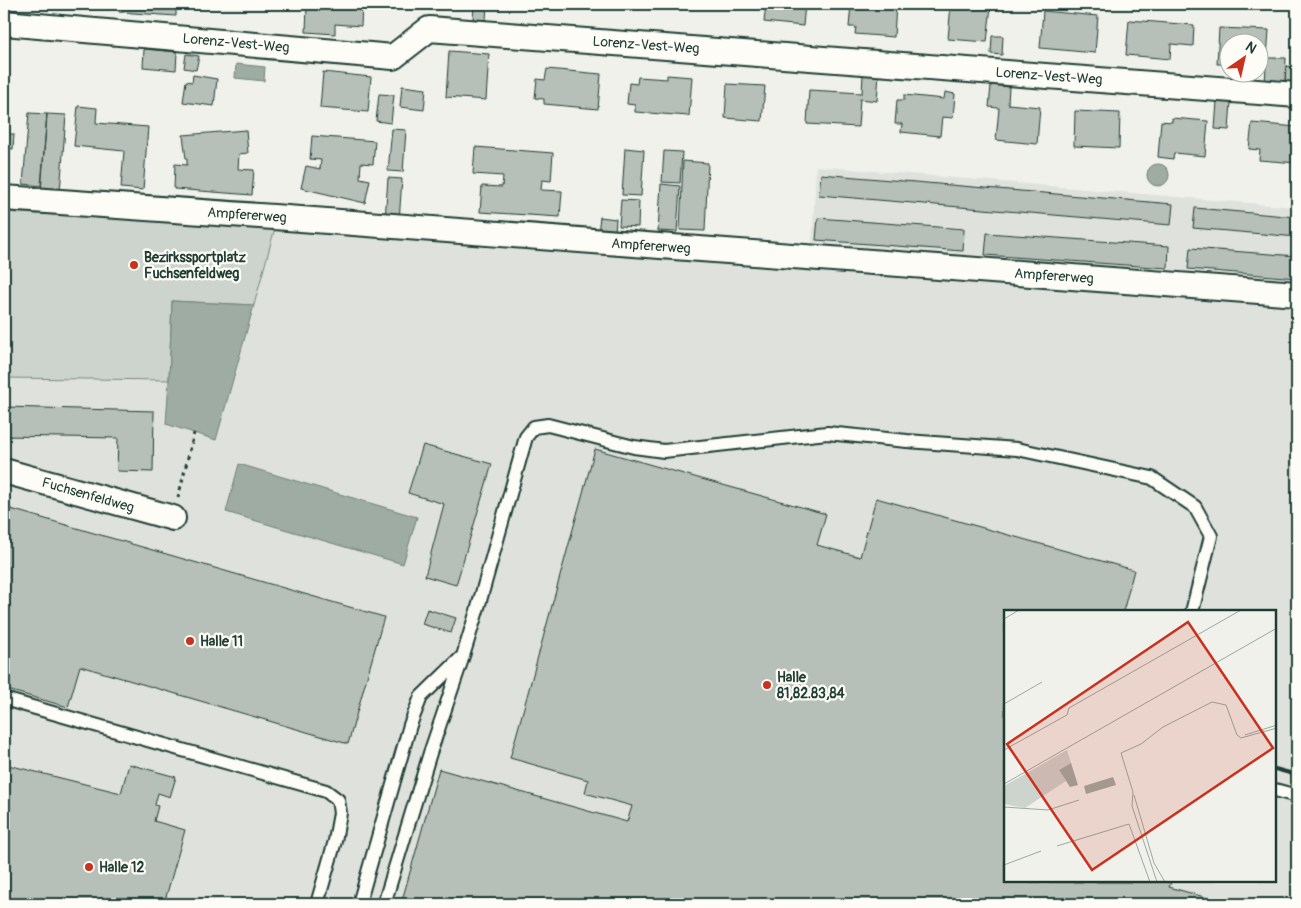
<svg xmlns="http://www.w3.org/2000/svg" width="1301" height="908" font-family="Pangolin,sans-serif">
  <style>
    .built { fill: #dfe2dc; fill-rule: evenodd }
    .green { fill: #cdd3cd; stroke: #768880 }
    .water { fill: #9faca4; stroke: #6c8077 }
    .building { fill: #b6bfb8; stroke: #1f3d34 }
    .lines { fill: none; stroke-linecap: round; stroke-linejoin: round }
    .lane-casing { stroke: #1f3d34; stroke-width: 16 }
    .street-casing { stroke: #1f3d34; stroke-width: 28 }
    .path { stroke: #1f3d34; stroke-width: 3; stroke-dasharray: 4 4; stroke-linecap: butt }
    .lane { stroke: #fdfcf7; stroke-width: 12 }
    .street { stroke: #fdfcf7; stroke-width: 24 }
    .rail { stroke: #1f3d34; stroke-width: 4 }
    .poi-dot { fill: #c8321e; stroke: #fdfcf7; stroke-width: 2 }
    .labels { text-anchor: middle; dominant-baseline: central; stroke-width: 4.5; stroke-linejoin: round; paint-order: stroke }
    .street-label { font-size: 14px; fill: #1f3d34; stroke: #fdfcf7 }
    .poi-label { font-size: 14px; font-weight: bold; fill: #1f3d34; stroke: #fdfcf7; text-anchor: start }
    .inset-road { fill: none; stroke: #9ca9a2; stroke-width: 1 }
    .view { fill: #c8321e; fill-opacity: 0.15; stroke: #c8321e; stroke-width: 2.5 }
    .inset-edge { fill: none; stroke: #1f3d34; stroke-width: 2.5 }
  </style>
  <rect width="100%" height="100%" fill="#f0f1eb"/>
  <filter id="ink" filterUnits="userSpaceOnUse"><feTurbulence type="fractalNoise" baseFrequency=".02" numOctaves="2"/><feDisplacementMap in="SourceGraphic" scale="10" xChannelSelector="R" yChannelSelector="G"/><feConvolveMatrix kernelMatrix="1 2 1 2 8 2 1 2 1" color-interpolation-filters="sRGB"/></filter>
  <g filter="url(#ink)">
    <path class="built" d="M816 166 1297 207V284L812 245Z
      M275 228 1297 304V904H4V378L169 380 167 424 216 440ZM1005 612H1275V882H1005Z"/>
    <path class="green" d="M4 212 20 213 275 228 254 305 172 301 169 380 4 378Z"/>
    <path class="water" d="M236 64 265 67 264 81 235 78Z
      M1147 175a11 11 0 1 1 22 0a11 11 0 1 1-22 0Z
      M172 301 254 305 216 440 166 424 169 380Z
      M239 464 417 517 403 564 226 512Z"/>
    <path class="building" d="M119 4H176V16L119 12Z
      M307 4H362L361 26 335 24V34L306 32Z
      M474 4H487L486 20 473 19Z
      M499 4H556V9Z
      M766 4H805L803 26 764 22Z
      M851 4H896L894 37 855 34 856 27H849Z
      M951 4 991 6 987 42 948 39Z
      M1043 11 1098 16 1095 53 1040 48Z
      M1129 20 1194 25 1193 46 1171 44 1170 59 1126 55Z
      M1219 28 1269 30 1267 58H1286L1285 84H1265L1266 66H1258V42H1228V64H1217Z
      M992 36H1003L1002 55 991 54Z
      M144 49 177 52 176 70 143 67Z
      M449 51 489 54 486 100 446 97Z
      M186 54 199 56 196 70 184 68Z
      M1286 66 1297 67V86L1285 84Z
      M547 69 601 74 598 109 544 104V99L535 98 537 79 545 80Z
      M323 72 371 77 368 112 320 108Z
      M863 74H879L877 101 860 99 858 127 807 124 809 90 862 93Z
      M193 75 217 79 214 106 183 102 186 81 192 82Z
      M667 75 692 77 689 116 635 112V105L627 104 629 83 637 84 638 77 667 79Z
      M727 84 765 86 762 121 725 118Z
      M991 85 1009 87 1008 104 1040 107 1037 144 996 140 999 108 989 107Z
      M402 86 426 89 424 110 400 107Z
      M945 92 955 94 953 118 942 117 940 136 901 132 902 124H895L897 100H904V95L944 99Z
      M379 94 394 95 391 123 376 121Z
      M1217 101 1231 102 1229 130 1215 129Z
      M78 106 97 108 96 123 148 127 143 190 121 188 124 151 74 146Z
      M1075 111 1120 113 1119 148 1074 146Z
      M29 113 47 114 41 186 23 184Z
      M47 114 66 115 60 192 41 191Z
      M4 117 10 118 9 134H14L13 149 4 148Z
      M1172 118 1208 121 1205 156 1174 153 1173 159 1158 157 1161 121 1172 122Z
      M1252 123 1297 127V163L1259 160 1260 150 1249 149Z
      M392 129 406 130 403 172 388 171Z
      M246 130 248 153 239 154 238 169 254 170 252 195 174 189 175 164 187 165V159H186L183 135Z
      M312 136 375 141 373 164 361 163 360 178 370 180 365 203 301 188 306 166 320 169 321 160 310 159Z
      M475 147 553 153 551 181 542 180 541 190 562 191 560 217 480 212 482 186 502 187 503 176 473 174Z
      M625 148 644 150 641 196 622 195Z
      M664 151 682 152 680 183 662 182Z
      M683 161 708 163 705 231 680 230Z
      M821 174 1173 204 1171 225 819 195Z
      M388 178 402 179 399 221 385 220Z
      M661 184 680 186 677 232 658 231Z
      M621 200 639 201 638 227 619 226Z
      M1195 208 1297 217V237L1193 228Z
      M600 217 616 219 615 234 598 233Z
      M818 218 964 229 963 251 816 240Z
      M987 233 1169 246 1168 268 985 255Z
      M1190 248 1297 256V278L1188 269Z
      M4 407 154 411 153 472 117 471 118 438 4 436Z
      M423 445 492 464 456 585 425 576 444 504 408 493Z
      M595 449 826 514 817 545 860 557 876 498 1134 570 1123 612H1005V882H1171L1169 887 1229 904H401L439 769 627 822 632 806 585 793 588 780 510 758Z
      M4 507 384 617 348 744 80 666 68 707 4 689Z
      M427 609 456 618 451 633 422 624Z
      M4 764 121 793 129 764 176 777 170 797 158 793 155 805 158 806 154 821 185 830 164 904H4Z"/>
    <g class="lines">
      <defs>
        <path id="lane" d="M4 699 326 791 338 800 340 813 335 841 317 904
          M1275 790 1297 796
          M359 904 410 725 421 697 463 656 479 604 526 437 534 427 548 425 634 447 664 451 827 433 907 441 1017 449 1152 478 1195 507 1211 536 1192 612
          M384 904 430 753 462 659"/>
        <path id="street" d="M4 23 393 57 429 29 1297 95
          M4 198 274 217 1297 294
          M4 471 173 518"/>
      </defs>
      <use href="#lane" class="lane-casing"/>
      <use href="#street" class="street-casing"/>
      <path class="path" d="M178 498 194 433"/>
      <use href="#lane" class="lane"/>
      <use href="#street" class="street"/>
      <path class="rail" d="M1275 769 1297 775"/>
    </g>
  </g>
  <g class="poi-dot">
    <circle cx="134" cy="265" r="5"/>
    <circle cx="190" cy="641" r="5"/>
    <circle cx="767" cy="685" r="5"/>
    <circle cx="89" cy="867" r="5"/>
  </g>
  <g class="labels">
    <g class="street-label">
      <text transform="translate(236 43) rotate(5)">Lorenz-Vest-Weg</text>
      <text transform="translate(646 45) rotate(4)">Lorenz-Vest-Weg</text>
      <text transform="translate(1049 76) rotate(4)">Lorenz-Vest-Weg</text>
      <text transform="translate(247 215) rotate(4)">Ampfererweg</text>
      <text transform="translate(651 246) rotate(4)">Ampfererweg</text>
      <text transform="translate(1054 276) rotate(4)">Ampfererweg</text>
      <text transform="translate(88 495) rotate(16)">Fuchsenfeldweg</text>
    </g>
    <g class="poi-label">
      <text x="144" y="257">Bezirkssportplatz<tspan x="144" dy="16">Fuchsenfeldweg</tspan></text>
      <text x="200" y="641">Halle 11</text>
      <text x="777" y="677">Halle<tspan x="777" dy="16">81,82.83,84</tspan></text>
      <text x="99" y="867">Halle 12</text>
    </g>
  </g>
  <g transform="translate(1004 610)">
    <rect width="272" height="272" fill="#f0f1eb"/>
    <path d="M63 140 67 153 55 160 62 171 21 198 0 194V176Z" fill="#cdd3cd"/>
    <path d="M67 153 74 175 66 177 55 160ZM109 167 112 175 82 184 80 176Z" fill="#9faca4"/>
    <path class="inset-road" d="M0 9 15 0M0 94 38 72M241 125 273 115M0 140 63 105 65 98 237 0M0 174 273 18M130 185 150 253 161 272M0 197 44 200 75 190M53 236 125 214 146 272M0 255 37 241M153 272 128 196 129 182 117 143 137 134 159 117 208 92 222 95 233 125 237 128 273 118"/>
    <path class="view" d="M184 12 269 138 88 260 3 134Z"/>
    <rect width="272" height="272" class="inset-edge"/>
  </g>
  <rect width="1301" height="908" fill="none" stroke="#fdfcf7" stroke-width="20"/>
  <rect x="10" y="10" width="1281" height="888" fill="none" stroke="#1f3d34" stroke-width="2" filter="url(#ink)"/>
  <g transform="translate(1244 58) rotate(34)"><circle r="24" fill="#fdfcf7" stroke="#a4b0a9"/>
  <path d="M0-4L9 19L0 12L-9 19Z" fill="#c8321e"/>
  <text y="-8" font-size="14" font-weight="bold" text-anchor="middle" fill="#1f3d34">N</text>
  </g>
</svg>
